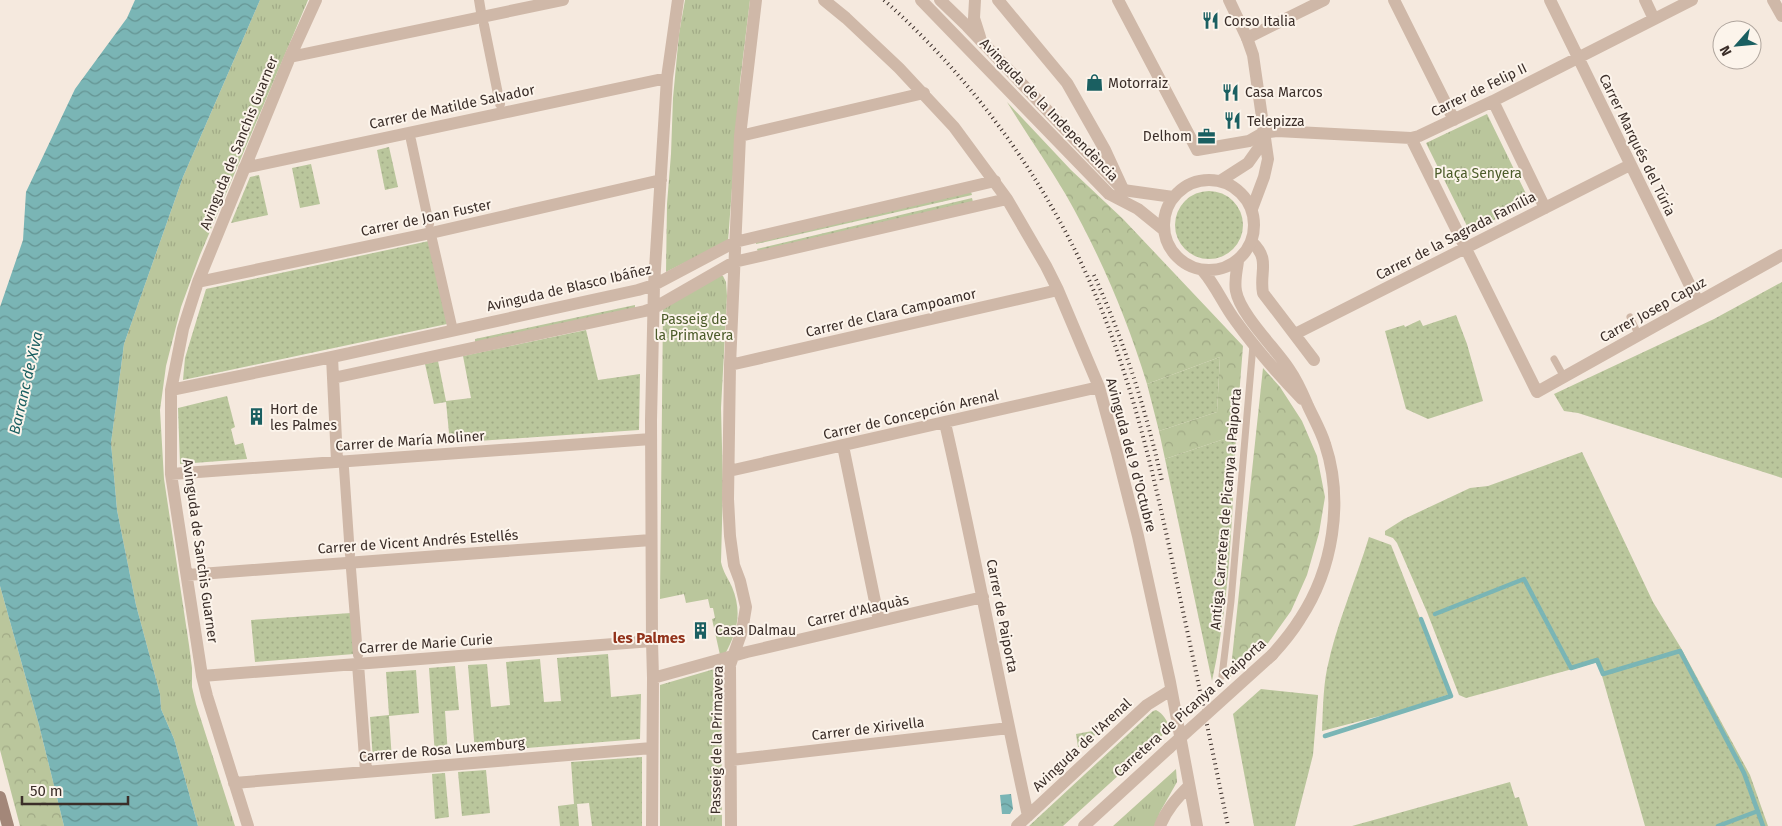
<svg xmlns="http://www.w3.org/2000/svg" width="1782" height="826" font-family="'Fira Sans',sans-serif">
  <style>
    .grass { fill: url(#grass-dots) }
    .forest { fill: url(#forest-crowns) }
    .park { fill: url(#park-tufts) }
    .water { fill: url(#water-waves) }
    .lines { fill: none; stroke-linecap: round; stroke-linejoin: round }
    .stream { stroke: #7ab5b5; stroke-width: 4.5 }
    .service { stroke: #cfb8a8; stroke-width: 7 }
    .pedestrian { stroke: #cfb8a8; stroke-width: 10 }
    .minor { stroke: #cfb8a8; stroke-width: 12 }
    .tertiary { stroke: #cfb8a8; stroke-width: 12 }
    .secondary { stroke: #a38779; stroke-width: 12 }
    .rail { stroke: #3b2e29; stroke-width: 4; stroke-dasharray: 1 4; stroke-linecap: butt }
    .tertiary-bridge { stroke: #cfb8a8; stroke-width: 12 }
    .labels { text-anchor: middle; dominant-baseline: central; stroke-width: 4; stroke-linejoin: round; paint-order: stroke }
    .poi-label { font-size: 14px; fill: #3b2e29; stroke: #fcf4eb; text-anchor: start }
    .street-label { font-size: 14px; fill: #3b2e29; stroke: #fcf4eb }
    .park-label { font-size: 14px; fill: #4c5c2a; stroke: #fcf4eb }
    .water-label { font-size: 15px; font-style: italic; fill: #1a5f61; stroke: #fcf4eb }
    .neighbourhood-label { font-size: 15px; font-weight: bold; fill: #92321a; stroke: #fcf4eb }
  </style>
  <defs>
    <pattern id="grass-dots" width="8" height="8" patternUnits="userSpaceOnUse" patternTransform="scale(1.25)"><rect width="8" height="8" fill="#bac69c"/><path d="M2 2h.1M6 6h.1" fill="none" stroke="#a1aa86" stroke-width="1.8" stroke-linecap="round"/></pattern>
    <pattern id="forest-crowns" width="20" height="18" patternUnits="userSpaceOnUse" patternTransform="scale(1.25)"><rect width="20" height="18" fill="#bac69c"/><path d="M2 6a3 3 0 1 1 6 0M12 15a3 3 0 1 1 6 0" fill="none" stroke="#a1aa86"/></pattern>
    <pattern id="park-tufts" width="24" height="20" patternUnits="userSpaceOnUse" patternTransform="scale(1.25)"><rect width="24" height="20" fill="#bac69c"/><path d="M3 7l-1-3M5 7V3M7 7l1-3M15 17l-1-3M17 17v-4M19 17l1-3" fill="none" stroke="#a1aa86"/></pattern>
    <pattern id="water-waves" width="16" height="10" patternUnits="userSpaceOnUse" patternTransform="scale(1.25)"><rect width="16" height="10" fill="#7ab5b5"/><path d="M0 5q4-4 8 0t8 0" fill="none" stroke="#659493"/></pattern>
  </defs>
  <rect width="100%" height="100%" fill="#f5e9de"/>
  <path class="grass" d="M389 147 398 187 385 190 377 150Z
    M311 164 320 204 300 208 292 168Z
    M259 175 268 215 231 223 250 177Z
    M1175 225a34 34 0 1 1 68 0a34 34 0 1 1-68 0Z
    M971 192 972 195 756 244V241Z
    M972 198 973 202 758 252 757 249Z
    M429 241 447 324 183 380 185 358 206 289Z
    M1782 282V478L1578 413 1564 411 1554 394 1714 319Z
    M635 305V309L475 343V339Z
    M1456 315 1467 344 1483 401 1428 419 1406 409 1385 331 1404 325 1405 327 1420 320 1423 326Z
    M586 330 598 380 640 374 639 430 450 443 446 402 434 404 425 364 438 361 446 401 471 398 463 356Z
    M1220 357 1217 412 1159 431 1147 384Z
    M227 396 235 427 231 429 235 445 243 443 247 459 180 464 178 408Z
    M1236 435C1232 517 1230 600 1212 681L1165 459Z
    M1582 452 1653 602 1681 648 1750 775 1768 826H1645L1598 662 1466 698 1459 695 1427 612 1397 543 1393 538 1385 535V531L1404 519 1470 488 1488 486Z
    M1369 537 1391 545 1450 694 1399 711 1322 731C1323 711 1323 689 1327 669 1336 625 1356 580 1369 537Z
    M351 613 354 654 255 662 251 620Z
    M608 654 611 697 641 694 640 739 475 752 468 665 487 664 491 707 510 705 506 662 540 659 544 702 561 701 557 658Z
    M455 666 459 710 445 711 448 755 435 756 429 668Z
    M416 670 419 713 389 716 392 760 373 761 370 717 389 715 386 672Z
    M1261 689 1318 695 1313 755 1295 826H1254L1233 714Z
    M1156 710C1163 713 1168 722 1170 729L1166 732 1063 826H1029L1153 711Z
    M1098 730 1089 744 1078 747 1076 734Z
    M642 757V826H592L589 803 577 804 579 826H560L558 806 574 804 571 762Z
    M486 770 490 813 462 816 458 772Z
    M445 773 449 817 435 819 432 774Z
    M1510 782 1515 798 1519 797 1528 826H1352Z"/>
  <path class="forest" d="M1007 102 1071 170 1123 219 1243 346 1236 435 1165 459 1159 431 1217 412 1220 357 1147 384C1127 318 1100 255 1066 195 1048 164 1026 133 1007 102Z
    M1263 368 1280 387 1302 421 1317 456 1325 497 1319 533 1307 575 1291 611 1266 646 1230 677Z
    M0 586 39 725 64 826H20L0 750Z"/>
  <path class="park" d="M260 0H308L200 255 181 307 166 366 160 410 164 479 189 645 192 668V687L196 704 235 826H198L174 739 161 709 160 694 136 605 117 510 111 443 124 344 183 177Z
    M685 0H750L740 82 728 241 666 272 667 204 671 154 673 98 679 34Z
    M1487 114 1530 202 1470 232 1426 143Z
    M721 275 723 276 726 282 727 296 721 408 723 485 721 562C723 572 728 578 732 587 742 611 738 631 725 654L720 655 712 619 715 618 713 608H710L708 599 686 603 684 594 660 599 663 307Z
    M721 667 722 826H660V685Z
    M1176 769 1177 782 1160 812 1155 826H1113Z"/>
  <path class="water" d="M135 0H260L183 177 124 344 111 443 117 510 136 605 160 694 161 709 174 739 198 826H64L39 725 0 586V307L23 240 26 192 75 89 127 18Z
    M1011 794 1013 809 1010 814H1002L1000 795Z"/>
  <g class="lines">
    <path class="stream" d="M1435 614 1524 579 1571 668 1597 660 1603 674 1680 651 1744 773 1763 826
      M1325 736 1451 696 1421 619
      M1718 826 1758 811"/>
    <path class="service" d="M1630 317 1639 336
      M1554 359 1564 377
      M1222 676 1231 601 1253 345"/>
    <path class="pedestrian" d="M479 0 481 12
      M484 25 500 104
      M411 140 429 224
      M432 239 452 326
      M344 468 350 555
      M351 569 358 655"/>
    <path class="minor" d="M824 0 846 18 899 68 954 127 1007 199 1046 266 1058 290 1099 387 1117 453 1138 536 1170 682 1197 826
      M998 0 1067 83 1105 150 1122 187
      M1118 0 1197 150 1249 141 1263 133 1277 131 1411 138 1419 136 1493 101 1692 0
      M1394 0 1454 120
      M1550 0 1698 302
      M1645 0 1654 19
      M1773 0 1782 16
      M1247 38 1324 0
      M290 57 563 0
      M1493 101 1545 208
      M740 136 924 93
      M1411 138 1537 392 1782 255
      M244 168 667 78
      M1252 242C1271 260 1259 272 1263 293L1314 360
      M198 282 431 233 661 180
      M1295 334 1630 165
      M332 357 337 461
      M730 365 1058 290
      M333 378 645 311 654 308 734 262 1007 199
      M171 390 332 357 638 290 654 285 735 242 995 181
      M945 423C975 553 999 685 1028 816
      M843 446 879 621
      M729 471 1099 387
      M171 474 651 439
      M187 575 651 540
      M358 664 366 771
      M202 676 652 641
      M653 678 747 652 983 597
      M731 760 1009 728
      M234 783 652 748
      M248 826 207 696 202 676 171 474V390L183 329 198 282 290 57 316 0
      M652 826 653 678 652 641 651 420 654 285 667 78 678 0
      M731 826 730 665 742 631 746 607 740 581 734 565 730 536 728 499 730 365 740 136 756 0
      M1017 826 1147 705 1171 690
      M1160 826C1166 810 1177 798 1189 786"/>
    <path class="tertiary" d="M921 0 1109 194 1138 209 1164 230
      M940 0 967 26 1123 190 1173 197
      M975 0 974 18 980 37
      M1229 0 1247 38 1253 55 1268 159 1264 177 1252 209
      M1164 225a45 45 0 1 1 90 0a45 45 0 1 1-90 0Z
      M1220 181 1248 163 1265 139
      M1238 261C1237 270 1234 281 1236 291 1240 314 1275 348 1289 369 1298 382 1302 392 1308 406 1314 419 1321 431 1325 444 1344 501 1333 569 1300 619 1292 632 1282 644 1272 655
      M1203 271C1216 286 1223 304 1235 320 1255 348 1278 374 1302 399
      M1084 826 1169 748"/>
    <path class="secondary" d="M0 797 8 826"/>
    <path class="rail" d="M884 0C969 76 1037 168 1085 271 1130 369 1154 474 1176 579 1194 661 1211 744 1228 826
      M1094 275C1124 341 1146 410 1162 481"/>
    <path class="tertiary-bridge" d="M1169 748 1272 655"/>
  </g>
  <defs>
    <symbol id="restaurant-bare" viewBox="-9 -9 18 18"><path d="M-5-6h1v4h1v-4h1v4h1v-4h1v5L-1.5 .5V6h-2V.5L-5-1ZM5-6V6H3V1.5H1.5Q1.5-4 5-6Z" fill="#1a5f61" stroke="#fcf4eb" stroke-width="2.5" paint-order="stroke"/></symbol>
    <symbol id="shop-bare" viewBox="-9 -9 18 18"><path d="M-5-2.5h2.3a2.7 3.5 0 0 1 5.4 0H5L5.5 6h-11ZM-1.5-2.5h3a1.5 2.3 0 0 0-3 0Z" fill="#1a5f61" stroke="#fcf4eb" stroke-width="2.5" paint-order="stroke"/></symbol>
    <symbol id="office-bare" viewBox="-9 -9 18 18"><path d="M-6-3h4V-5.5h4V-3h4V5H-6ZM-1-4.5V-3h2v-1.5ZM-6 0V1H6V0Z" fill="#1a5f61" stroke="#fcf4eb" stroke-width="2.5" paint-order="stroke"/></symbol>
    <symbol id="building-bare" viewBox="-9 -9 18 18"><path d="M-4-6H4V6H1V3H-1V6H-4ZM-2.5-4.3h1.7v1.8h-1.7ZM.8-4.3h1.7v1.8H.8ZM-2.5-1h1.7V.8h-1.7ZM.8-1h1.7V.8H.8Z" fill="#1a5f61" stroke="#fcf4eb" stroke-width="2.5" paint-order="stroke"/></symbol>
  </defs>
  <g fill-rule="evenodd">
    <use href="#restaurant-bare" x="1198" y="8" width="25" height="25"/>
    <use href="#shop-bare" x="1082" y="70" width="25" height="25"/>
    <use href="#restaurant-bare" x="1218" y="80" width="25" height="25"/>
    <use href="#restaurant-bare" x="1220" y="108" width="25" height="25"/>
    <use href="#office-bare" x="1194" y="124" width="25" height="25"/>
    <use href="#building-bare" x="244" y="404" width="25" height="25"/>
    <use href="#building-bare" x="688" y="618" width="25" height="25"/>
  </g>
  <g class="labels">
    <g class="poi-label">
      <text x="1224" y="21">Corso Italia</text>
      <text x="1108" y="83">Motorraiz</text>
      <text x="1245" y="92">Casa Marcos</text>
      <text x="1247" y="121">Telepizza</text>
      <text x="1192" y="136" text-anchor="end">Delhom</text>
      <text x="270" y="409">Hort de<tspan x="270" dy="16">les Palmes</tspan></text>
      <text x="715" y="630">Casa Dalmau</text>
    </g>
    <g class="street-label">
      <text transform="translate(1479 90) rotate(-26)">Carrer de Felip II</text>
      <text transform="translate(452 107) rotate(-12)">Carrer de Matilde Salvador</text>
      <text transform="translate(1049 110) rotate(46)">Avinguda de la Independència</text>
      <text transform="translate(239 143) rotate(-68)">Avinguda de Sanchis Guarner</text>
      <text transform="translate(1637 145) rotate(64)">Carrer Marqués del Túria</text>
      <text transform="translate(426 218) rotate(-12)">Carrer de Joan Fuster</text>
      <text transform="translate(1456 236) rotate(-27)">Carrer de la Sagrada Família</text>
      <text transform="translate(569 288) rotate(-13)">Avinguda de Blasco Ibáñez</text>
      <text transform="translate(1653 310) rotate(-29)">Carrer Josep Capuz</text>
      <text transform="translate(891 313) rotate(-13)">Carrer de Clara Campoamor</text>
      <text transform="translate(911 415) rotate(-13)">Carrer de Concepción Arenal</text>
      <text transform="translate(410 441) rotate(-4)">Carrer de María Moliner</text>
      <text transform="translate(1131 455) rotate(75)">Avinguda del 9 d'Octubre</text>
      <text transform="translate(1226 509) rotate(-85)">Antiga Carretera de Picanya a Paiporta</text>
      <text transform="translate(418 542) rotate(-4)">Carrer de Vicent Andrés Estellés</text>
      <text transform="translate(200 551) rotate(82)">Avinguda de Sanchis Guarner</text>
      <text transform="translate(858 611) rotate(-13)">Carrer d'Alaquàs</text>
      <text transform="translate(1002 616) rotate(79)">Carrer de Paiporta</text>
      <text transform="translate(426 644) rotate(-4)">Carrer de Marie Curie</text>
      <text transform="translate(1190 708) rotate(-42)">Carretera de Picanya a Paiporta</text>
      <text transform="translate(868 729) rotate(-7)">Carrer de Xirivella</text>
      <text transform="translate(717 740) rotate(-89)">Passeig de la Primavera</text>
      <text transform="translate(1082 745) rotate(-43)">Avinguda de l'Arenal</text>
      <text transform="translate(442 750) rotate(-5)">Carrer de Rosa Luxemburg</text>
    </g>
    <g class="park-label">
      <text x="1478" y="173">Plaça Senyera</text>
      <text x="694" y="319">Passeig de<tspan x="694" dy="16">la Primavera</tspan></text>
    </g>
    <g class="water-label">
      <text transform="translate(26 383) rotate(-77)">Barranc de Xiva</text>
    </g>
    <g class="neighbourhood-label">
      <text x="649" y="638">les Palmes</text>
    </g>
  </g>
  <g transform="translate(1737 45) rotate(243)"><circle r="24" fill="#fcf4eb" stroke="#afa59d"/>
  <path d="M0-4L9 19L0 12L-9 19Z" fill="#1a5f61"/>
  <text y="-8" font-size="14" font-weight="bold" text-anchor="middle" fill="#3b2e29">N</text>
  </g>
  <path d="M22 796v8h106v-8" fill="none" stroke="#3b2e29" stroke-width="2.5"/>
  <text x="30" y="796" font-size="15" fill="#3b2e29" stroke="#fcf4eb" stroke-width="4" paint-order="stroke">50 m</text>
</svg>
